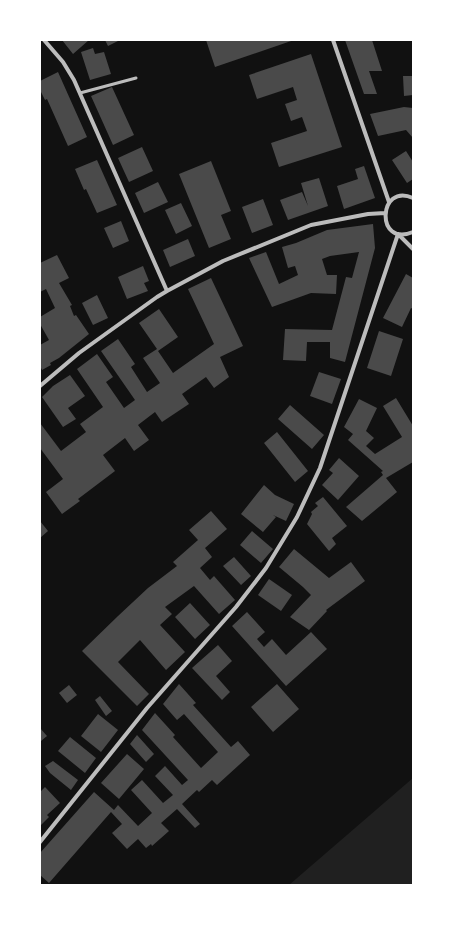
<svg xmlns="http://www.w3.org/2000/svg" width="453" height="925" font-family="'Titillium Web',sans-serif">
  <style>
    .green { fill: #202020 }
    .building { fill: #4a4a4a }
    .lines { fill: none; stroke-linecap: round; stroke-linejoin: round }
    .service { stroke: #bcbcbc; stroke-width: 3 }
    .minor { stroke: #bcbcbc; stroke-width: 4 }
  </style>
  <rect width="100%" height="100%" fill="#111"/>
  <path class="green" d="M413 778V885H289Z"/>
  <path class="building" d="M62 40H89L73 54Z
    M105 40H120L108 46Z
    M206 40H294L215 67Z
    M345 40H372L382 71H369L377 94H364Z
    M93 48 95 54 104 52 111 74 90 80 81 52Z
    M311 54 342 147 279 167 271 143 307 131 302 117 291 121 285 104 297 100 293 87 257 99 249 75Z
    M58 72 87 137 68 146 47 99 45 100 41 92 40 93V81Z
    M403 76H413V95L404 96Z
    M112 87 134 135 113 145 91 96Z
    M404 107 413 108V138L406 130 378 136 370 114Z
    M142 147 153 171 129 182 118 158Z
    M406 151 413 162V179L407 183 392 160Z
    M97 160 117 205 97 213 86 189 84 190 75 169Z
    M211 161 231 211 221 215 231 239 209 248 179 174Z
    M364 166 375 198 344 209 337 186 358 179 355 169Z
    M319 178 328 206 288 220 280 200 302 192 308 206 301 183Z
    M158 182 168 202 144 213 135 193Z
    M263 199 273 225 252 233 242 207Z
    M181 203 192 226 176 234 165 210Z
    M121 221 129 241 113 248 104 228Z
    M373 224 375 248 345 362 330 358V342H307L306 361 283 360 285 329 332 330 346 277 352 278 359 252 330 256 322 259 327 275H337L336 294 311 293 272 307 249 258 266 252 279 284 298 275 295 266 288 268 282 247 296 243 327 230Z
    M188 239 195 256 170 267 163 250Z
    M57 255 69 278 59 283 72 305 70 306 74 316 76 315 89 334 59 358 50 363 51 365 42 370 40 366V345L49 340 40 324V317L55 308 46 289 40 292V263Z
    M143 266 149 281 144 283 148 291 127 299 118 277Z
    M406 274 413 278V309L411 308 402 327 383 318Z
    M211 278 243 346 220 357 229 377 214 388 206 377 182 394 189 404 162 422 155 412 138 425 149 440 134 451 125 438 103 455 115 471 78 499 80 501 62 514 46 492 63 479 40 448V423L61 451 86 432 80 424 103 407 77 369 97 354 113 377 106 382 124 408 135 400 101 351 118 339 135 364 131 367 147 392 160 383 143 358 157 349 139 323 159 309 178 337 158 351 173 373 214 344 188 289Z
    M97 295 108 318 93 325 82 303Z
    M379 331 403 339 391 376 367 368Z
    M319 372 341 379 332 404 310 396Z
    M70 375 85 396 68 408 76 419 63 427 42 397 53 386Z
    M396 398 413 426V462L386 478 397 492 362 521 346 507 383 475 381 472 383 471 348 440 353 434 344 427 359 399 377 408 366 431 374 438 366 446 375 454 402 437 383 406Z
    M290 405 324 435 312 449 278 419Z
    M277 432 308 471 295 482 264 443Z
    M339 458 359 476 338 500 322 485 333 473 329 470Z
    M264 485 275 495 294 504 286 521 273 515 276 517 263 532 241 514Z
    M323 497 347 526 332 538 336 544 329 551 307 524 312 514 311 512 318 506 315 503Z
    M211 511 227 529 205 548 212 557 200 568 210 580 214 576 235 600 219 614 194 586 165 607 172 614 160 625 185 652 166 670 140 640 118 662 149 694 137 706 82 651 118 616 148 588 177 566 173 562 198 540 189 530Z
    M40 521 48 531 40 538Z
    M252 531 273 549 261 563 240 545Z
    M294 549 329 578 351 562 365 581 326 610 327 611 309 630 290 617 311 595 303 587 279 567Z
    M234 557 251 576 241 585 223 566Z
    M269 579 292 595 281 611 258 595Z
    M190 603 210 625 195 639 175 617Z
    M247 612 265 632 257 639 264 647 272 639 286 655 311 632 327 649 286 686 232 626Z
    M218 645 232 661 216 676 230 692 222 700 192 668Z
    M179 684 196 703 193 705 231 747 238 741 250 755 217 785 212 780 199 792 197 790 182 804 200 824 195 828 177 809 161 823 169 831 152 846 151 844 146 848 138 839 127 849 112 833 122 824 111 812 49 883 40 875V853L94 792 114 810 118 805 138 826 152 813 131 790 142 780 163 803 173 795 155 776 165 766 182 785 188 780 142 730 155 713 175 735 173 737 201 768 218 752 184 714 177 720 163 704Z
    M277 684 299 709 273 732 251 707Z
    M69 685 77 695 67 703 59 693Z
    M100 696 112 711 106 716 95 700Z
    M98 714 118 730 101 752 81 736Z
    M40 728 47 736 41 741 40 740Z
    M137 735 154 754 146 762 130 744Z
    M70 737 96 758 85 773 58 751Z
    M127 754 144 769 119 799 101 783Z
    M53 761 78 780 71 790 50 773 45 766Z
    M45 787 60 803 47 815 49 817 40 826V792Z"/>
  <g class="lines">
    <path class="service" d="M80 93 136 78"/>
    <path class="minor" d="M44 40 63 62 74 80 167 291
      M333 40 389 202
      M413 198C378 182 375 248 413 232
      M40 386 79 353 157 297 167 291 223 261 311 225 368 214 385 213
      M40 842 147 708 236 607 266 568 297 517 320 468 398 234 413 249"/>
  </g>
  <rect width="453" height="925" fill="none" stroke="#ffffff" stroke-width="82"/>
</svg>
